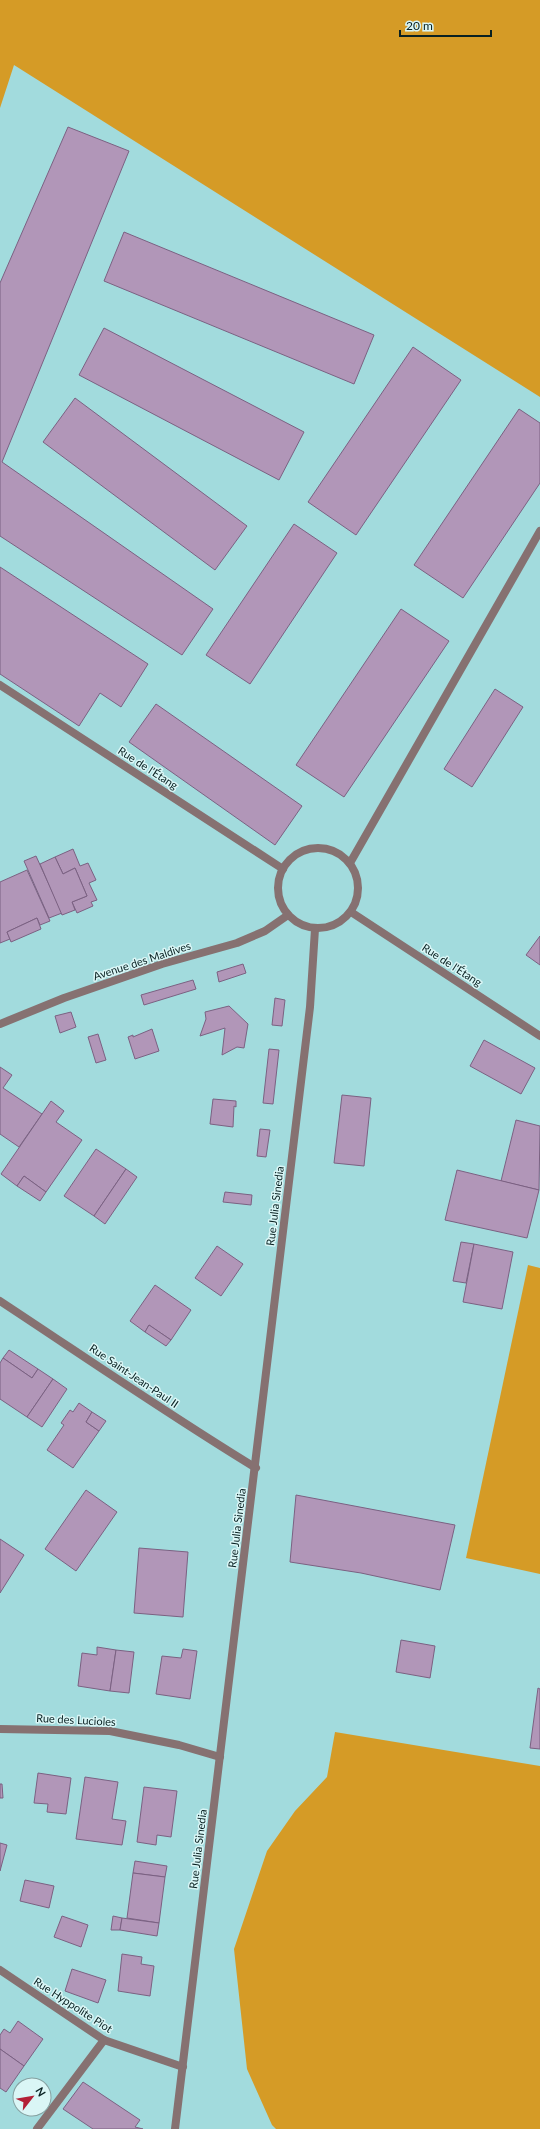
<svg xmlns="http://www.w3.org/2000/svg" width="540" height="2129" viewBox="0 0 540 2129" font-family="Lato,sans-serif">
	<rect width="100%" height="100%" fill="#a2dbdd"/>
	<g fill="#d59b26">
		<polygon points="0,0 540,0 540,397 14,65 0,108"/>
		<polygon points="528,1265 540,1268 540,1574 466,1558"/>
		<polygon points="335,1732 540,1766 540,2129 276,2129 272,2125 247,2069 234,1949 267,1851 295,1811 327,1777"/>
	</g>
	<g fill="#b196b8" stroke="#7b6182">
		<polygon points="68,127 129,151 2,462 213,609 182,655 0,536 0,283"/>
		<polygon points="124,232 374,335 354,384 104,281"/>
		<polygon points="104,328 304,432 279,480 79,375"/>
		<polygon points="413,347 461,380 356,535 308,502"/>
		<polygon points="75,398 247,526 215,570 43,442"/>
		<polygon points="519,409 540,423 540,483 463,598 414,565"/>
		<polygon points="294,524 337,553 250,684 206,655"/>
		<polygon points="0,567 148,664 121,707 100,693 79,726 0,674"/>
		<polygon points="401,609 449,641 344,797 296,765"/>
		<polygon points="495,689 523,707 472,787 444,769"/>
		<polygon points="156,704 302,806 275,845 129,742"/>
		<polygon points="73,849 80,866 88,863 96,880 89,883 97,900 91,902 93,906 77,913 72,902 87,896 75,868 63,874 55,857"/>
		<polygon points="36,856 62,913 49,918 24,861"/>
		<polygon points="55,857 63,874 75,868 87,896 72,902 75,910 62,915 40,864"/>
		<polygon points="27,870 50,921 40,925 37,918 7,932 10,939 0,943 0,882"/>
		<polygon points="37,918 41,929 11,942 7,932"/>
		<polygon points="540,936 540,965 526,955"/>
		<polygon points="243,964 246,973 219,982 217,972"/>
		<polygon points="193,980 196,989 144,1005 141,995"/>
		<polygon points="275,998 285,1000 282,1026 272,1025"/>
		<polygon points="229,1006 248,1024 244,1048 237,1047 222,1055 225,1028 200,1036 206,1019 205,1012"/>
		<polygon points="71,1012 76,1027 60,1033 55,1016"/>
		<polygon points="152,1029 159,1051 135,1059 128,1037 133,1035 133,1037"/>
		<polygon points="98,1034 106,1060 96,1063 88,1037"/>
		<polygon points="484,1040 535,1068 521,1094 470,1066"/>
		<polygon points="269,1049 279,1050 273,1104 263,1103"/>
		<polygon points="0,1067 12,1075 3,1088 42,1114 19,1147 0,1134"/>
		<polygon points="342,1095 371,1098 364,1166 334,1163"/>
		<polygon points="213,1099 236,1101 236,1107 234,1106 233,1127 210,1124"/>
		<polygon points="51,1101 64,1111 56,1122 82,1140 46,1192 24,1176 17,1186 1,1174"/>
		<polygon points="516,1120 540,1126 539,1190 501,1181"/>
		<polygon points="260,1129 270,1130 266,1157 257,1156"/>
		<polygon points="96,1149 126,1169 94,1216 64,1196"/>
		<polygon points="126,1169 137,1177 105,1224 94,1216"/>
		<polygon points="457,1170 539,1190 527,1238 445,1220"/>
		<polygon points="24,1176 46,1192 40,1201 17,1186"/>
		<polygon points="225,1192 252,1195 251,1205 223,1202"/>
		<polygon points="461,1242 474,1244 466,1283 453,1281"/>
		<polygon points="474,1244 513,1252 502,1309 463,1302"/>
		<polygon points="217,1246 243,1264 221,1296 195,1278"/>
		<polygon points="155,1285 191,1310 171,1340 149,1325 145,1332 130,1321"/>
		<polygon points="149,1325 171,1340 166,1346 145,1332"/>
		<polygon points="9,1350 38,1369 32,1378 3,1358"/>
		<polygon points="3,1358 32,1378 38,1369 53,1379 27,1417 0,1399 0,1363"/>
		<polygon points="53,1379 67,1389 42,1427 27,1417"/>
		<polygon points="79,1403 92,1412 86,1422 99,1431 73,1468 47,1450 64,1425 61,1423 70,1410 73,1412"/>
		<polygon points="92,1412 106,1421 99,1431 86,1422"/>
		<polygon points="86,1490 117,1512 76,1571 45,1549"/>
		<polygon points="296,1495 455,1525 440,1590 361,1573 290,1562"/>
		<polygon points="0,1539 24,1555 0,1593"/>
		<polygon points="139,1548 188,1552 183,1617 134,1613"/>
		<polygon points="401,1640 435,1646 430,1678 396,1672"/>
		<polygon points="97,1647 116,1650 110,1691 78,1686 82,1653 97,1655"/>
		<polygon points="183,1649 197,1651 190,1699 156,1694 162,1656 181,1658"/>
		<polygon points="116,1650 134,1652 129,1693 110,1691"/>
		<polygon points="538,1688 540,1689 540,1749 530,1748"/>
		<polygon points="38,1773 71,1778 66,1814 47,1812 48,1804 34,1803"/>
		<polygon points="85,1777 118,1782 112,1819 126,1821 122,1845 76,1839"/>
		<polygon points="0,1784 2,1784 3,1798 0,1798"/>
		<polygon points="144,1787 177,1791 171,1837 157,1835 156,1845 137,1842"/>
		<polygon points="0,1843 7,1845 0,1871"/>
		<polygon points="135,1861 167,1866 165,1877 133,1873"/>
		<polygon points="133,1873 165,1877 159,1923 127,1918"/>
		<polygon points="25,1880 54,1886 49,1908 20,1901"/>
		<polygon points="62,1916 88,1925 81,1947 54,1937"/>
		<polygon points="113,1916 122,1918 120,1930 111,1930"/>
		<polygon points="122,1918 159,1923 157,1936 120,1930"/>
		<polygon points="122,1954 142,1957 141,1964 154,1966 150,1996 118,1991"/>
		<polygon points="72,1969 106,1980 98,2003 65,1991"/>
		<polygon points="18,2021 43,2039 24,2066 0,2049 0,2035 4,2029 10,2033"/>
		<polygon points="0,2049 24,2066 6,2092 0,2088"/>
		<polygon points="83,2082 140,2120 135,2127 143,2129 93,2129 63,2109"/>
	</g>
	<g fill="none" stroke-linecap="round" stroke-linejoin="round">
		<g stroke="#867171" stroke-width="8">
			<polyline points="0,685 283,869"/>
			<circle cx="318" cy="888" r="40"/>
			<polyline points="350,863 540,531"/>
			<polyline points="351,912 540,1036"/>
			<polyline points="0,1024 64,998 162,964 237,943 265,931 288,915"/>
			<path d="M0 1301C85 1357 169 1415 256 1468"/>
			<polyline points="0,1729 110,1731 179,1745 220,1757"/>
			<polyline points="0,1970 104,2040 183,2067"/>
			<polyline points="37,2129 104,2040"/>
			<polyline points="175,2129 310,1007 315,929"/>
		</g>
	</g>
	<g text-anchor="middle" stroke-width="3" stroke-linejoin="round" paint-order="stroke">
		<g font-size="11" fill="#092122" stroke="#daf6f6">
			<text transform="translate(148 768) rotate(33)" y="4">Rue de l'Étang</text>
			<text transform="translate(142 961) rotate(-18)" y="4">Avenue des Maldives</text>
			<text transform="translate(452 965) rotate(33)" y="4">Rue de l'Étang</text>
			<text transform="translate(275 1206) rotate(-83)" y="4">Rue Julia Sinedia</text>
			<text transform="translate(134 1376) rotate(34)" y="4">Rue Saint-Jean-Paul II</text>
			<text transform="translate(237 1528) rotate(-83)" y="4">Rue Julia Sinedia</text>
			<text transform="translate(76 1720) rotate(3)" y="4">Rue des Lucioles</text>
			<text transform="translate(198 1849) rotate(-83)" y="4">Rue Julia Sinedia</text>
			<text transform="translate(73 2005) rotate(33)" y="4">Rue Hyppolite Piot</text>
		</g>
	</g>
	<g transform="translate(32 2097) rotate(59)"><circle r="19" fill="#daf6f6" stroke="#86a1a1"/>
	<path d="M0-3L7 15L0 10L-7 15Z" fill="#b32037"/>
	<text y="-6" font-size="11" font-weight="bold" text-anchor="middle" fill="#092122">N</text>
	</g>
	<path d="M400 30v6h91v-6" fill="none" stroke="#092122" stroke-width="2"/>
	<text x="406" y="30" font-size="12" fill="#092122" stroke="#daf6f6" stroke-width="3" paint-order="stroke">20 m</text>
</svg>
